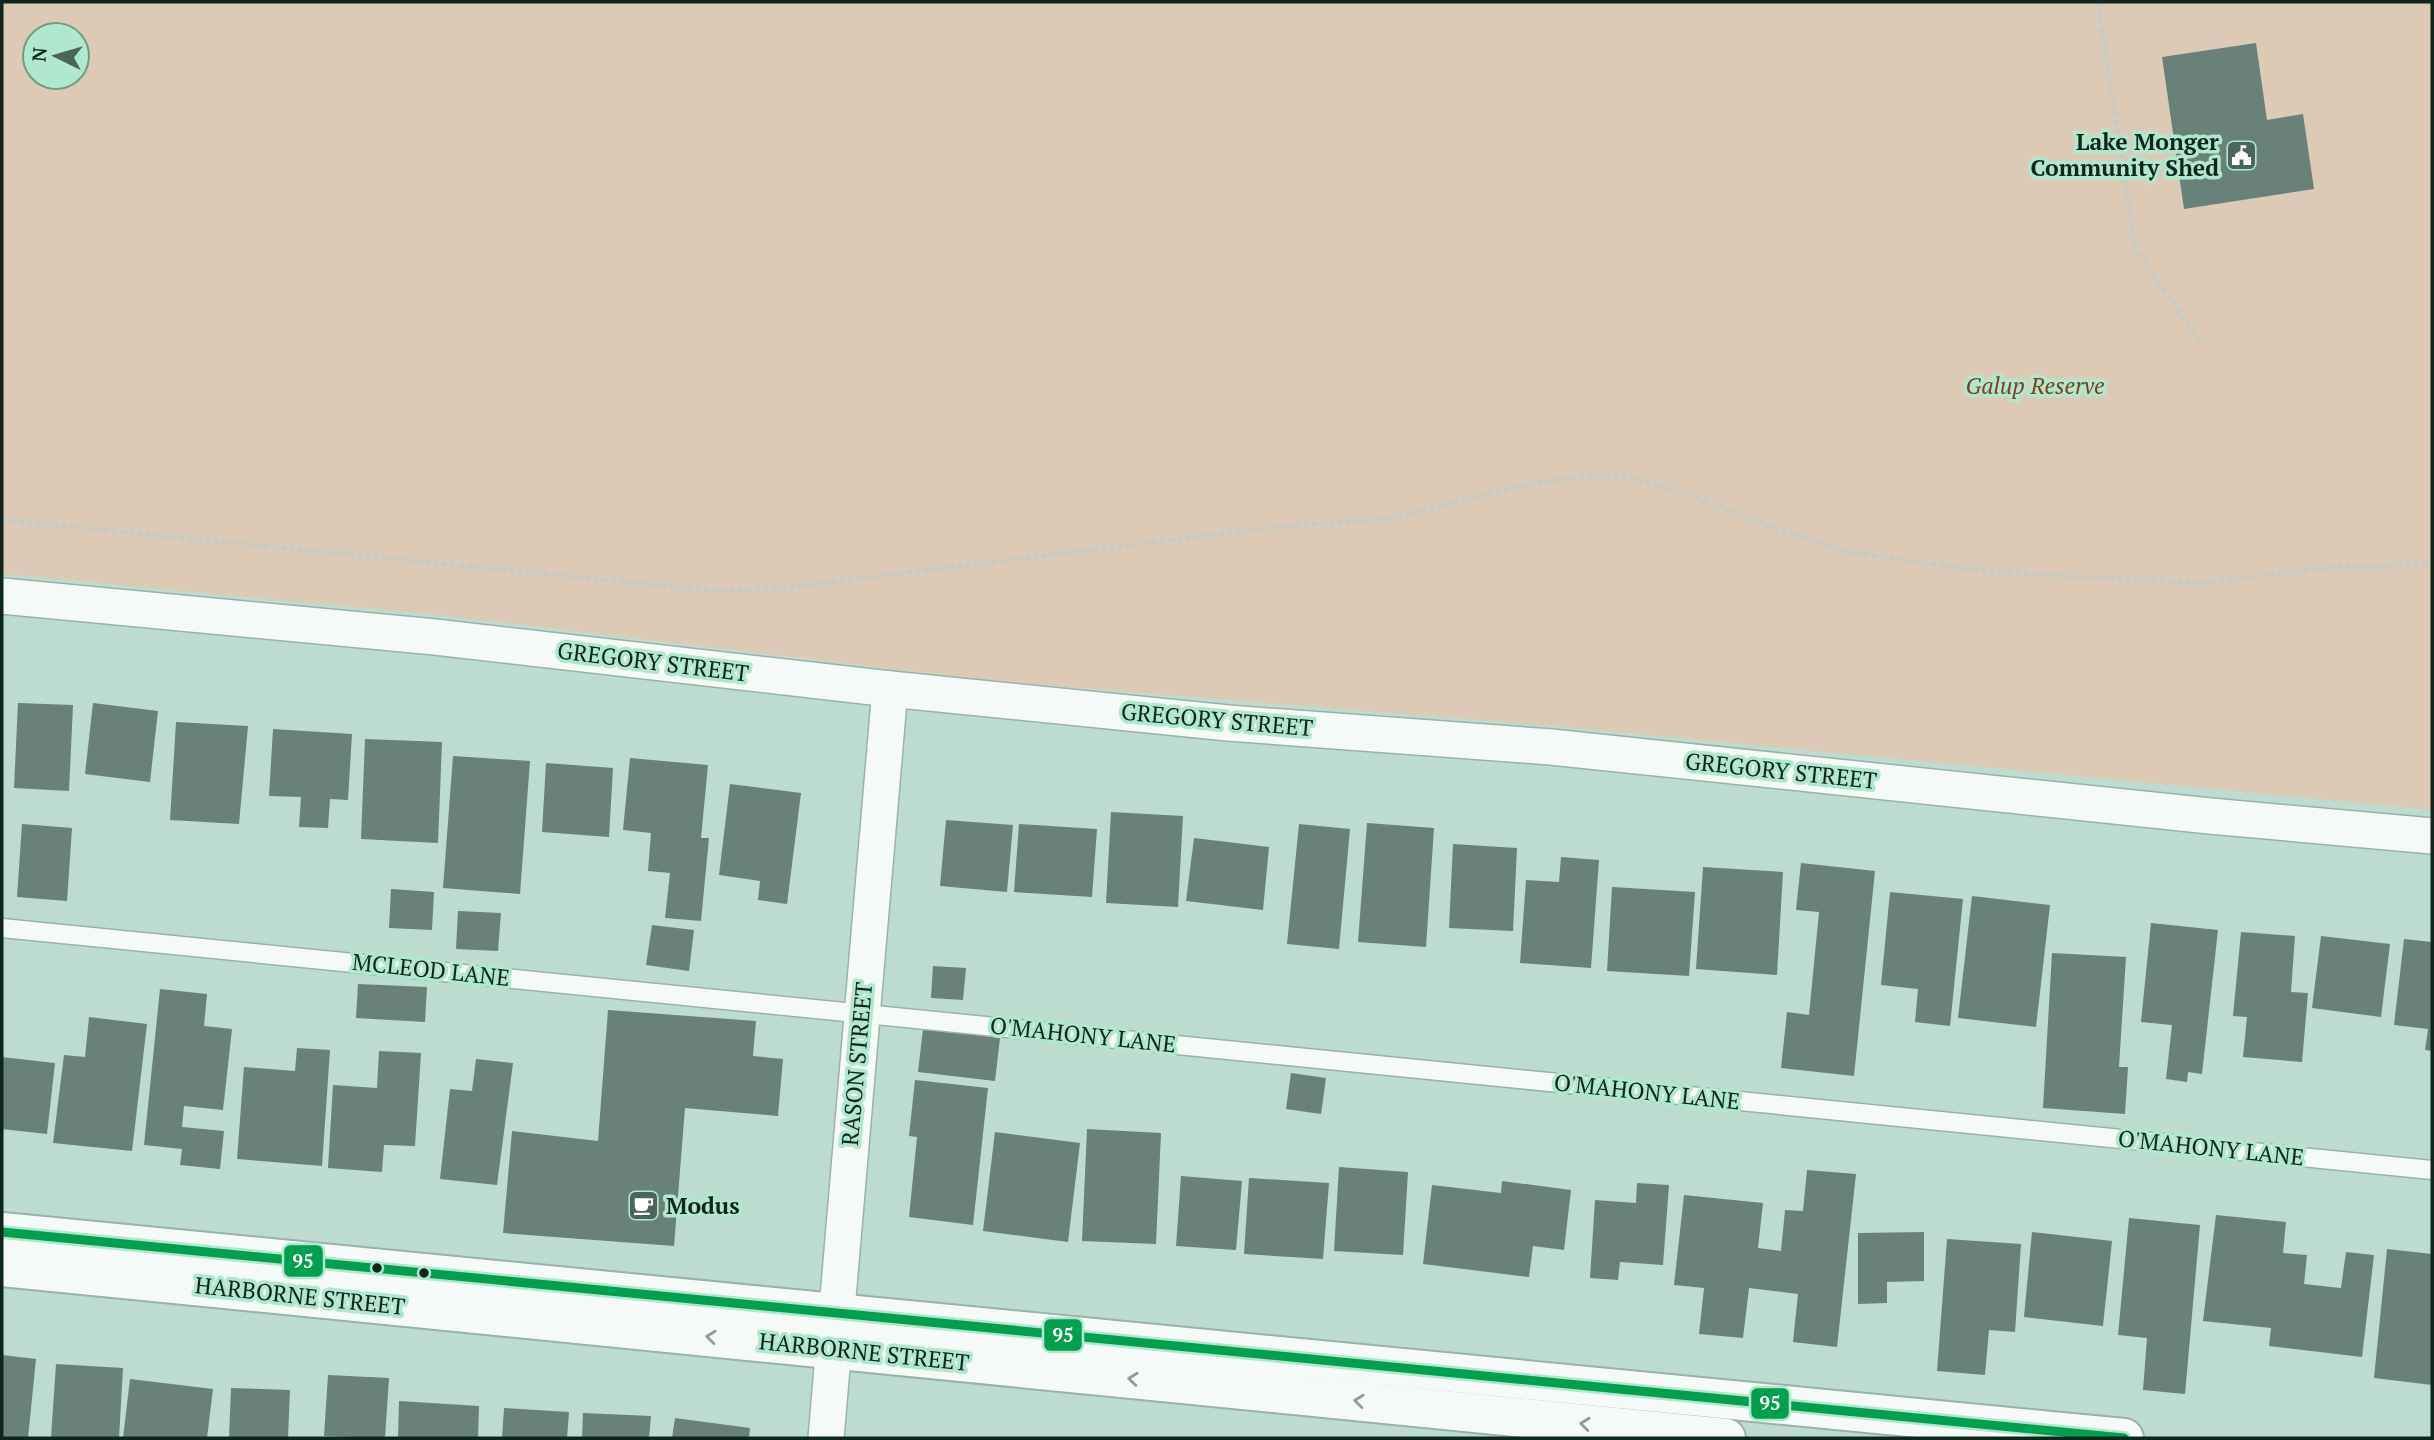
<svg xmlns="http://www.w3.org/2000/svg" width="2434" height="1440" viewBox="0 0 2434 1440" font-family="'PT Serif',serif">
	<rect width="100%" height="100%" fill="#bddbce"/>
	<path fill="#dccab6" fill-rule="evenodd" d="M2 2H2432V810L1553 726 994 681 438 615 2 574ZM35 35H77V77H35Z"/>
	<g fill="#6a817a">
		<polygon points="2256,43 2267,120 2303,114 2314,189 2184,209 2162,57"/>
		<polygon points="18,703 73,705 69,791 14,788"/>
		<polygon points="93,703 158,711 150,782 85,774"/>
		<polygon points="176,722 248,726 239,824 170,820"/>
		<polygon points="273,729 352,734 348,800 330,799 328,828 299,827 301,797 269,796"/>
		<polygon points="365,739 442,742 438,843 361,839"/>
		<polygon points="453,756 530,761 520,894 443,888"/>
		<polygon points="630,758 708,765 701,838 709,838 701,921 665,918 670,873 648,871 651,833 623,830"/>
		<polygon points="546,763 613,768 609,837 542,832"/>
		<polygon points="730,784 801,793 787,904 758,900 760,881 719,875"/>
		<polygon points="1111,812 1183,816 1178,907 1106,903"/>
		<polygon points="946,820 1013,825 1007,892 940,886"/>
		<polygon points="1367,823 1434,828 1426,947 1358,942"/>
		<polygon points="22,824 72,828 67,901 17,897"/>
		<polygon points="1019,824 1097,829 1092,897 1014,892"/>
		<polygon points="1299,824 1350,829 1339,949 1287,944"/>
		<polygon points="1194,838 1269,847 1263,910 1186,901"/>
		<polygon points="1453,844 1517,848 1513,931 1449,928"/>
		<polygon points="1561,857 1599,860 1591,968 1520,963 1526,880 1559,882"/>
		<polygon points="1801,863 1875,871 1854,1076 1781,1068 1787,1012 1809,1015 1819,912 1796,910"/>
		<polygon points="1703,867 1783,872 1777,975 1696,969"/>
		<polygon points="1612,887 1695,892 1689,976 1607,971"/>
		<polygon points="391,889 434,892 432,930 389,928"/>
		<polygon points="1890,892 1963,899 1950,1026 1915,1022 1918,989 1881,985"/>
		<polygon points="1972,896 2050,905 2036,1027 1958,1018"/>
		<polygon points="458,911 501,913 498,951 456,949"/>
		<polygon points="2151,923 2218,930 2202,1074 2188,1072 2187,1082 2166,1079 2172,1025 2141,1022"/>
		<polygon points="652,925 694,930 689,971 646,965"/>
		<polygon points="2241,932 2295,936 2291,992 2308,993 2302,1062 2243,1057 2247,1017 2233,1016"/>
		<polygon points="2321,936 2390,944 2381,1017 2312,1008"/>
		<polygon points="2404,939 2432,942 2432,1051 2425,1050 2428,1029 2394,1025"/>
		<polygon points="2052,953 2126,957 2119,1067 2128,1067 2125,1114 2043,1108"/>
		<polygon points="933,966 966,968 963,1000 931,998"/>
		<polygon points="358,984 427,987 425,1022 356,1018"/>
		<polygon points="160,989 207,994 204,1026 232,1029 223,1110 184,1106 182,1127 224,1131 220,1169 180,1165 182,1149 144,1145"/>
		<polygon points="608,1010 756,1021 753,1056 783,1059 778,1116 685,1108 674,1246 503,1233 512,1131 598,1141"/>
		<polygon points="89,1017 147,1024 132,1151 53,1143 64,1055 85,1057"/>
		<polygon points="923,1029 1000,1038 995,1081 918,1072"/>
		<polygon points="297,1048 330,1050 322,1166 237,1159 244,1067 295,1071"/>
		<polygon points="379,1051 421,1053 415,1146 384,1145 382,1172 328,1168 333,1085 377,1088"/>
		<polygon points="2,1057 55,1063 47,1134 2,1129"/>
		<polygon points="476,1059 513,1063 497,1185 440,1179 450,1089 472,1091"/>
		<polygon points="1291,1073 1326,1078 1321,1114 1286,1109"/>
		<polygon points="915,1080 988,1088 973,1225 909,1217 917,1137 909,1136"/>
		<polygon points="1087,1129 1161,1133 1156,1244 1082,1241"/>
		<polygon points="995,1132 1080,1143 1068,1242 983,1231"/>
		<polygon points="1339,1167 1408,1172 1403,1255 1334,1251"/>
		<polygon points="1807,1170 1856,1174 1837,1347 1793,1342 1798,1294 1749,1288 1743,1338 1699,1334 1704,1288 1674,1285 1684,1195 1763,1203 1758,1248 1781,1251 1785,1210 1803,1211"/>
		<polygon points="1181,1176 1242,1181 1236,1250 1176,1246"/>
		<polygon points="1249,1178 1329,1183 1323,1259 1244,1254"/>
		<polygon points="1502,1181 1571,1190 1564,1250 1533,1246 1529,1277 1423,1264 1432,1185 1501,1193"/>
		<polygon points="1637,1183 1669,1185 1663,1265 1620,1262 1618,1280 1590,1278 1595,1200 1636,1203"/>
		<polygon points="2216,1215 2286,1222 2283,1253 2307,1255 2304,1284 2341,1288 2346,1252 2374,1255 2362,1357 2269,1346 2271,1328 2203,1321"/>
		<polygon points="2129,1218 2200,1225 2185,1394 2143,1390 2147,1338 2118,1335"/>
		<polygon points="1924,1232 1924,1281 1887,1282 1887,1303 1858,1304 1858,1233"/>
		<polygon points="2032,1232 2112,1241 2103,1326 2024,1317"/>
		<polygon points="1947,1239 2021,1244 2015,1332 1989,1330 1985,1375 1937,1371"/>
		<polygon points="2387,1249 2432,1254 2432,1385 2374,1378"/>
		<polygon points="2,1355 36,1359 28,1438 2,1438"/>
		<polygon points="56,1364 123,1368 119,1438 51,1437"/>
		<polygon points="328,1375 389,1378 385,1438 324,1436"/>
		<polygon points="130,1379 213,1389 207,1438 123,1438"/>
		<polygon points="231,1388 290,1390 288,1438 229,1438"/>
		<polygon points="399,1401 479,1406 478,1438 398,1438"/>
		<polygon points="504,1408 569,1412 567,1438 502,1438"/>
		<polygon points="583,1413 651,1416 649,1438 582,1438"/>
		<polygon points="675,1418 750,1428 749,1438 672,1438"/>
	</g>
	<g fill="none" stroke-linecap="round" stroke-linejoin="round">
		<defs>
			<polyline id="lane" points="2,928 2432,1170"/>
			<g id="street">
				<polyline points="2,596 435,637 890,689 1228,723 1551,747 2210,816 2432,836"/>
				<polyline points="826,1438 890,689"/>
			</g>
			<g id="primary">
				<polyline points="2,1232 2124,1438"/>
				<polyline points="2,1267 1726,1438"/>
			</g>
		</defs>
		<use href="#lane" stroke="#9ab2a8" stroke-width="21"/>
		<use href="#street" stroke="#9ab2a8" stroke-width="38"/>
		<use href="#primary" stroke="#9ab2a8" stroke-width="42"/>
		<g stroke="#c3ccc8" stroke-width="4.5" stroke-dasharray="5 3.5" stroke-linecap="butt">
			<polyline points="2098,2 2135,249 2203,345"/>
			<polyline points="2,520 720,591 781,588 1276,527 1388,519 1533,483 1587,476 1627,477 1698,498 1785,532 1847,552 1991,572 2204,583 2340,566 2378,567 2432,562"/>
		</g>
		<use href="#lane" stroke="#f5faf8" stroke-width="18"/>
		<use href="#street" stroke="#f5faf8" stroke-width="35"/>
		<use href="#primary" stroke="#f5faf8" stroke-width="38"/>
		<defs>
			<polyline id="bus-1" points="2,1232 2124,1438"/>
		</defs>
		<use href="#bus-1" stroke="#b0e8cf" stroke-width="14"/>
		<use href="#bus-1" stroke="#01a04e" stroke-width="9"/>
	</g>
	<defs><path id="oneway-chevron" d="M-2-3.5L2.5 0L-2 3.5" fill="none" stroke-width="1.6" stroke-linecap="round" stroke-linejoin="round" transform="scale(1.75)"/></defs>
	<g stroke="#8e9b95">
		<use href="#oneway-chevron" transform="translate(711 1337) rotate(-174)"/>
		<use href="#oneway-chevron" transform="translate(1133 1379) rotate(-174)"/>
		<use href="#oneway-chevron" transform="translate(1359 1401) rotate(-174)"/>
		<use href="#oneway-chevron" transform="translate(1585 1424) rotate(-174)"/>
	</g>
	<defs>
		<symbol id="civic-square" viewBox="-11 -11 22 22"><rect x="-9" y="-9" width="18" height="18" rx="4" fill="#4c655a" stroke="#b0e8cf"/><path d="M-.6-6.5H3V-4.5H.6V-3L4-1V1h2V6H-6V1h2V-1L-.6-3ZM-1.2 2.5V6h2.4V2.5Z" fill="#fff"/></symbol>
		<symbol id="cafe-square" viewBox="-11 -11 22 22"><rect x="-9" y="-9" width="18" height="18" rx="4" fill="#4c655a" stroke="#b0e8cf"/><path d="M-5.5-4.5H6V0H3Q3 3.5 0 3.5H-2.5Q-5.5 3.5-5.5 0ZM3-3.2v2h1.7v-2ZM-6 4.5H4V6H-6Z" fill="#fff"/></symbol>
	</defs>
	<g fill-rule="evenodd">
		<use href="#civic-square" x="2224" y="138" width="35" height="35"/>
		<use href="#cafe-square" x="626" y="1188" width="35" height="35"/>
	</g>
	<g fill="#0f261c" stroke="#b0e8cf" stroke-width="2.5">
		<circle cx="377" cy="1268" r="6"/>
		<circle cx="424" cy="1273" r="6"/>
	</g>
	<g text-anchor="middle" stroke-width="7" stroke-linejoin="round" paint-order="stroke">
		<g font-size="23" font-weight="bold" fill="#0f261c" stroke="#b0e8cf" text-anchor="end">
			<text x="2219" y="150">Lake Monger<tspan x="2219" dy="26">Community Shed</tspan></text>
			<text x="666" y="1214" text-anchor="start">Modus</text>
		</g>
		<g font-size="23" font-style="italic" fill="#823e1b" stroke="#b0e8cf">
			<text x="2035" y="394">Galup Reserve</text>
		</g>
		<g font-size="23" fill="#0f261c" stroke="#b0e8cf">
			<text transform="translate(653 662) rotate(7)" y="8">GREGORY STREET</text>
			<text transform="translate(1217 720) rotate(5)" y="8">GREGORY STREET</text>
			<text transform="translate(1781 771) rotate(6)" y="8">GREGORY STREET</text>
			<text transform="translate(431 970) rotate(6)" y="8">MCLEOD LANE</text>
			<text transform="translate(1083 1035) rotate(6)" y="8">O'MAHONY LANE</text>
			<text transform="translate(857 1064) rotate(-85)" y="8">RASON STREET</text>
			<text transform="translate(1647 1092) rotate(6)" y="8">O'MAHONY LANE</text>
			<text transform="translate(2211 1148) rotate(6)" y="8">O'MAHONY LANE</text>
			<text transform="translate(300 1296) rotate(6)" y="8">HARBORNE STREET</text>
			<text transform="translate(864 1352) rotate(6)" y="8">HARBORNE STREET</text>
		</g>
	</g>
	<g stroke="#b0e8cf" stroke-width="2.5">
		<rect x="283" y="1244" width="41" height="34" rx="7" fill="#01a04e"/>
		<rect x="1043" y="1318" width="40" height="34" rx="7" fill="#01a04e"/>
		<rect x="1750" y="1387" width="40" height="33" rx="7" fill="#01a04e"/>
	</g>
	<g font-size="19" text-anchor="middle" font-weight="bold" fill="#fff">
		<text x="303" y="1268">95</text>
		<text x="1063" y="1342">95</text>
		<text x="1770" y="1410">95</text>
	</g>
	<rect width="2434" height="1440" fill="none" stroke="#0f261c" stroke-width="7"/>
	<g transform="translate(56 56) rotate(275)"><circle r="33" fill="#b0e8cf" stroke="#709a87" stroke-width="2"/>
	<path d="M0-5L12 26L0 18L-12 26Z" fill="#4c655a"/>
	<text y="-10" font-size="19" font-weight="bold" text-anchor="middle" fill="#0f261c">N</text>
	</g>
</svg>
